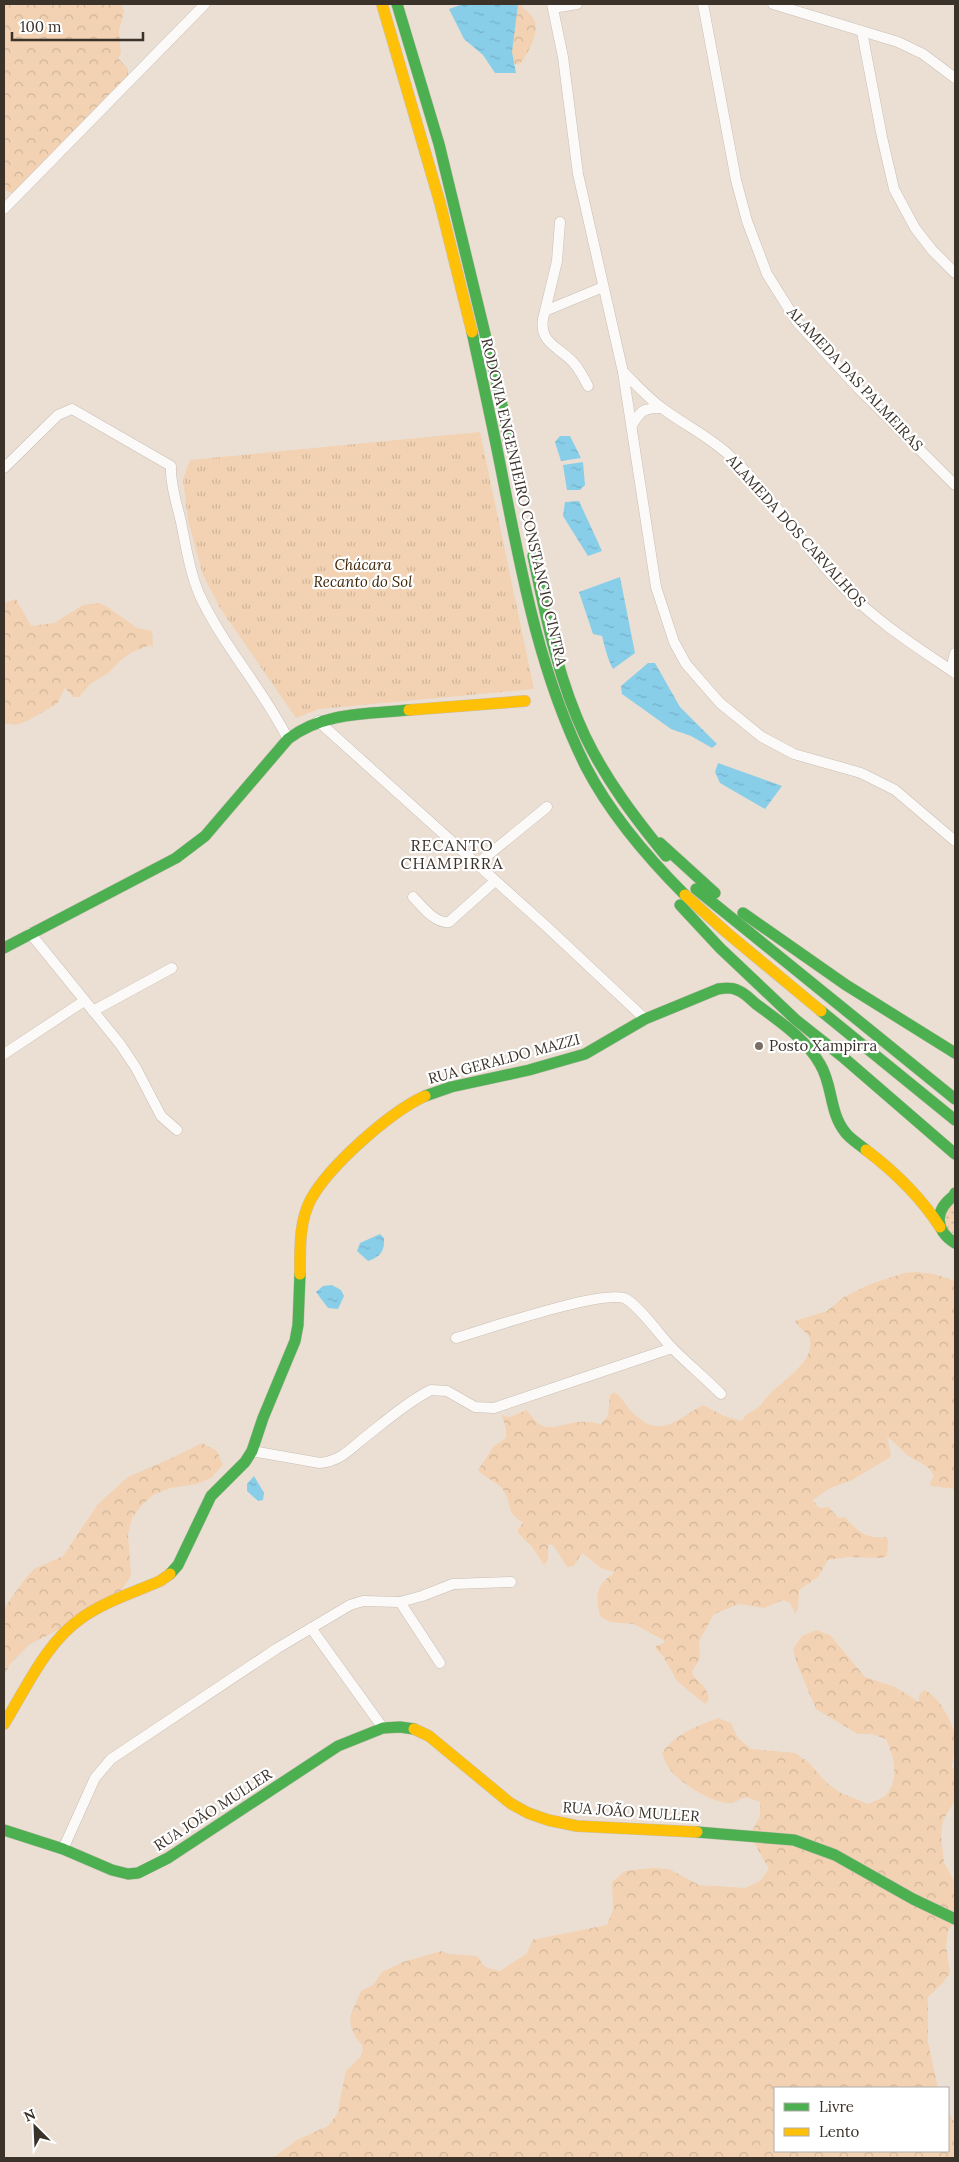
<svg xmlns="http://www.w3.org/2000/svg" width="959" height="2162" viewBox="0 0 959 2162" font-family="Lora,serif">
	<defs>
		<pattern id="grass-dots" width="8" height="8" patternUnits="userSpaceOnUse" patternTransform="scale(1.25)"><rect width="8" height="8" fill="#f2d2b2"/><path d="M2 2h.1M6 6h.1" fill="none" stroke="#d0b599" stroke-width="1.8" stroke-linecap="round"/></pattern>
		<pattern id="forest-crowns" width="20" height="18" patternUnits="userSpaceOnUse" patternTransform="scale(1.25)"><rect width="20" height="18" fill="#f2d2b2"/><path d="M2 6a3 3 0 1 1 6 0M12 15a3 3 0 1 1 6 0" fill="none" stroke="#d0b599"/></pattern>
		<pattern id="park-tufts" width="24" height="20" patternUnits="userSpaceOnUse" patternTransform="scale(1.25)"><rect width="24" height="20" fill="#f2d2b2"/><path d="M3 7l-1-3M5 7V3M7 7l1-3M15 17l-1-3M17 17v-4M19 17l1-3" fill="none" stroke="#d0b599"/></pattern>
		<pattern id="water-ripples" width="26" height="14" patternUnits="userSpaceOnUse" patternTransform="scale(1.25)"><rect width="26" height="14" fill="#88cee9"/><path d="M2 4q2-2 4 0t4 0M15 11q2-2 4 0t4 0" fill="none" stroke="#76b1c8"/></pattern>
	</defs>
	<rect width="100%" height="100%" fill="#ebdfd3"/>
	<polygon fill="url(#grass-dots)" points="955,1201 955,1235 946,1227 945,1213"/>
	<g fill="url(#forest-crowns)">
		<polygon points="4,4 121,4 124,11 119,31 121,53 118,58 128,69 128,76 23,191 12,193 4,190"/>
		<path d="M506 4H524L522 7C527 12 533 15 535 22 539 33 526 59 518 65L513 63Z"/>
		<polygon points="16,599 31,626 54,623 83,605 98,603 106,606 137,628 152,631 153,648 150,645 132,652 121,660 108,673 90,684 79,697 73,697 65,688 57,704 27,721 16,725 4,723 4,603"/>
		<path d="M917 1272 934 1274 955 1281V1489L931 1486 930 1483 934 1476C928 1463 916 1462 906 1454 899 1448 895 1442 887 1437L891 1454 889 1458 852 1480 830 1488 813 1500 819 1508 829 1507 838 1518 845 1517C856 1531 868 1540 886 1537L888 1540 887 1556 881 1558 848 1557 828 1560 818 1577 799 1590 798 1609 795 1613 790 1603 783 1600 764 1608 739 1604 714 1614 699 1641 700 1658 692 1672C697 1684 706 1682 709 1699L705 1704 677 1681 663 1656 656 1649V1646L664 1643 665 1641 634 1624 610 1622 600 1616C595 1597 596 1585 613 1574L614 1572 601 1568 582 1553 574 1566 567 1567 554 1546 550 1544 548 1546V1560L544 1565 533 1548 518 1533V1529L523 1523C505 1510 513 1509 505 1493 500 1482 485 1479 478 1470L494 1446 506 1438V1428L501 1413 504 1416 510 1417 527 1410C545 1438 554 1424 580 1422 587 1421 594 1423 601 1424L608 1416 610 1395 614 1392C622 1396 625 1405 632 1412 660 1440 674 1421 703 1405L724 1416 742 1421C746 1413 749 1414 756 1409 761 1406 764 1399 769 1395 781 1382 814 1362 810 1341 809 1331 798 1329 795 1321L827 1311 844 1297 868 1285 904 1273Z"/>
		<polygon points="202,1443 217,1451 223,1465 211,1478 197,1484 170,1488 153,1495 141,1506 132,1518 128,1534 131,1575 121,1591 101,1611 58,1630 30,1644 10,1664 4,1676 4,1608 25,1579 34,1569 63,1556 98,1504 128,1477 174,1457"/>
		<path d="M816 1630 830 1635 865 1677 895 1687 919 1702V1695L924 1690C938 1695 952 1721 955 1735 957 1745 952 1756 952 1767L955 1771V1801L943 1820 941 1835 944 1862 955 1883V1922L948 1931 946 1946 950 1973 941 1985 928 1997V2042L938 2088H775V2151H948V2112L955 2123V2158H273L297 2140 328 2126 337 2114 346 2071 360 2057 363 2050 362 2045 356 2038 351 2027 350 2016 361 1991 373 1985 382 1972 403 1962 442 1951 448 1954 477 1956 485 1967 500 1971 526 1954 530 1947 532 1940 607 1925 613 1910 612 1882 625 1871 652 1868 669 1869 699 1885 745 1888 760 1881 769 1869 755 1844 752 1831 760 1816V1802L746 1797C742 1798 736 1802 732 1803 714 1805 678 1782 668 1767 665 1763 664 1758 662 1753 677 1733 695 1727 718 1718L731 1723 738 1738 751 1749 795 1753 808 1762 828 1784 841 1793 868 1804C873 1801 882 1799 886 1795 900 1778 894 1757 886 1739L872 1734H858L816 1709 797 1664 793 1649 802 1636Z"/>
	</g>
	<polygon fill="url(#park-tufts)" points="480,432 534,689 319,709 296,718 220,608 203,575 188,520 183,479 190,460"/>
	<g fill="url(#water-ripples)">
		<polygon points="463,4 518,4 512,52 516,73 495,73 483,55 464,39 449,9"/>
		<polygon points="560,436 570,436 581,458 561,461 555,442"/>
		<polygon points="583,462 585,485 580,490 567,490 563,465"/>
		<polygon points="579,501 602,551 588,556 563,516 565,502"/>
		<path d="M620 577 635 653 613 669C607 657 605 648 602 636L593 634 579 592Z"/>
		<polygon points="648,663 655,663 680,707 717,744 712,748 691,736 671,729 622,694 621,686"/>
		<polygon points="718,763 782,786 765,809 720,783 715,772"/>
		<path d="M380 1234 384 1238C385 1251 380 1257 368 1261L357 1251 360 1243Z"/>
		<polygon points="332,1285 341,1290 344,1296 338,1309 328,1308 316,1292 323,1286"/>
		<polygon points="254,1476 264,1493 263,1500 258,1501 247,1491 247,1484"/>
	</g>
	<g fill="none" stroke-linecap="round" stroke-linejoin="round">
		<defs>
			<g id="street">
				<polyline points="552,4 563,57 578,174 623,372 656,587 674,642 686,664 720,703 762,737 794,754 861,773 895,790 955,841"/>
				<polyline points="703,4 736,180 747,221 767,274 797,322 859,389 955,485"/>
				<polyline points="773,4 898,42 923,54 955,78"/>
				<polyline points="553,8 577,4"/>
				<polyline points="862,32 882,137 894,189 915,228 932,250 955,273"/>
				<polyline points="4,209 205,4"/>
				<polyline points="560,222 557,261 545,311 603,287"/>
				<path d="M545 311C535 341 556 345 573 362 579 369 584 378 588 386"/>
				<path d="M623 372C636 384 648 398 662 408 684 425 709 436 730 456 773 496 803 547 844 588 877 622 917 647 955 673"/>
				<path d="M632 425C641 410 644 408 661 408"/>
				<path d="M4 468 58 415 72 409 171 466C170 484 177 504 181 522 186 547 190 573 200 596 224 647 263 689 288 739"/>
				<polyline points="951,670 955,653"/>
				<polyline points="318,721 547,927 645,1019"/>
				<polyline points="477,864 547,807"/>
				<path d="M413 897C422 906 435 924 449 922L495 881"/>
				<polyline points="30,933 120,1044 136,1068 161,1116 177,1130"/>
				<polyline points="93,1011 172,968"/>
				<polyline points="4,1054 84,1001"/>
				<path d="M456 1338C484 1330 605 1288 626 1299 639 1306 660 1335 671 1347 687 1363 705 1378 721 1394"/>
				<path d="M252 1451 320 1463C342 1461 352 1447 369 1434 388 1419 409 1401 431 1390L447 1391 475 1407 494 1408 672 1348"/>
				<polyline points="400,1602 440,1663"/>
				<polyline points="311,1628 383,1728"/>
				<polyline points="63,1849 95,1778 111,1759 276,1649 350,1605 363,1601 400,1602 422,1596 453,1584 511,1582"/>
			</g>
			<g id="fast">
				<polyline points="397,4 439,144 501,400 509,444"/>
				<path d="M472 332C482 378 492 423 501 469 521 571 539 673 586 767 611 815 647 857 685 895"/>
				<path d="M533 556C546 617 558 679 585 736 606 780 635 818 666 856"/>
				<polyline points="660,843 715,893"/>
				<polyline points="696,889 955,1099"/>
				<polyline points="680,905 720,948 796,1020 844,1058 955,1154"/>
				<polyline points="743,913 846,985 955,1053"/>
				<path d="M4 948 176 858 205 836 288 739C323 712 366 714 409 710"/>
				<polyline points="821,1011 955,1120"/>
				<path d="M425 1096 451 1087 529 1070 585 1054 645 1019 718 989C724 988 731 987 737 990 744 992 750 999 756 1004 779 1021 806 1039 820 1064 833 1085 829 1112 845 1132 850 1139 859 1144 866 1150"/>
				<path d="M955 1195C935 1209 933 1229 955 1243"/>
				<polyline points="954,1196 955,1193"/>
				<polyline points="170,1574 178,1565 211,1496 245,1462 252,1451 263,1418 295,1341 298,1325 300,1274"/>
				<polyline points="4,1830 63,1849 112,1870 128,1874 138,1873 168,1858 338,1746 383,1728 400,1727 414,1729"/>
				<polyline points="697,1832 794,1840 835,1855 913,1899 955,1919"/>
			</g>
			<g id="slow">
				<polyline points="382,4 440,203 472,332"/>
				<polyline points="409,710 525,701"/>
				<polyline points="685,895 726,932 821,1011"/>
				<path d="M866 1150C895 1172 920 1196 940 1227"/>
				<path d="M300 1274C300 1249 299 1221 311 1199 330 1165 390 1112 425 1096"/>
				<path d="M4 1724C27 1687 46 1642 83 1617 106 1601 135 1592 160 1581L170 1574"/>
				<polyline points="414,1729 429,1736 510,1803 528,1813 548,1820 577,1826 697,1832"/>
			</g>
		</defs>
		<use href="#street" stroke="#c8beb5" stroke-width="11"/>
		<use href="#fast" stroke="#c8beb5" stroke-width="12"/>
		<use href="#slow" stroke="#c8beb5" stroke-width="12"/>
		<use href="#street" stroke="#fcfaf8" stroke-width="10"/>
		<use href="#fast" stroke="#4caf50" stroke-width="11"/>
		<use href="#slow" stroke="#ffc107" stroke-width="11"/>
	</g>
	<circle fill="#796f65" stroke="#fff" stroke-width="2" cx="759" cy="1046" r="5"/>
	<g text-anchor="middle" stroke-width="4.5" stroke-linejoin="round" paint-order="stroke">
		<g font-size="15" fill="#3b322a" stroke="#fff">
			<text transform="translate(855 379) rotate(47)" y="5">ALAMEDA DAS PALMEIRAS</text>
			<text transform="translate(524 502) rotate(77)" y="5">RODOVIA ENGENHEIRO CONSTANCIO CINTRA</text>
			<text transform="translate(796 531) rotate(48)" y="5">ALAMEDA DOS CARVALHOS</text>
			<text transform="translate(504 1059) rotate(-15)" y="5">RUA GERALDO MAZZI</text>
			<text transform="translate(213 1810) rotate(-33)" y="5">RUA JOÃO MULLER</text>
			<text transform="translate(631 1812) rotate(4)" y="5">RUA JOÃO MULLER</text>
		</g>
		<g font-size="15" font-style="italic" fill="#3f2606" stroke="#fff">
			<text x="363" y="570">Chácara<tspan x="363" dy="17">Recanto do Sol</tspan></text>
		</g>
		<g font-size="15" fill="#3b322a" stroke="#fff" text-anchor="start">
			<text x="769" y="1051">Posto Xampirra</text>
		</g>
		<g font-size="16" letter-spacing="1" fill="#3b322a" stroke="#fff">
			<text x="452" y="851">RECANTO<tspan x="452" dy="18">CHAMPIRRA</tspan></text>
		</g>
	</g>
	<rect width="959" height="2162" fill="none" stroke="#3b322a" stroke-width="10"/>
	<rect x="774" y="2087" width="175" height="65" fill="#ffffff" stroke="#b1adaa"/>
	<rect x="784" y="2103" width="25" height="8" fill="#4caf50" stroke="#b1adaa"/>
	<text x="819" y="2112" font-size="15" fill="#3b322a">Livre</text>
	<rect x="784" y="2128" width="25" height="8" fill="#ffc107" stroke="#b1adaa"/>
	<text x="819" y="2137" font-size="15" fill="#3b322a">Lento</text>
	<g transform="translate(35 2127) rotate(336)" stroke="#ffffff" stroke-width="4" paint-order="stroke">
	<path d="M0-4L9 19L0 12L-9 19Z" fill="#3b322a"/>
	<text y="-8" font-size="14" font-weight="bold" text-anchor="middle" fill="#3b322a">N</text>
	</g>
	<path d="M12 32v8h131v-8" fill="none" stroke="#3b322a" stroke-width="2.5"/>
	<text x="20" y="32" font-size="15" fill="#3b322a" stroke="#ffffff" stroke-width="4" paint-order="stroke">100 m</text>
</svg>
